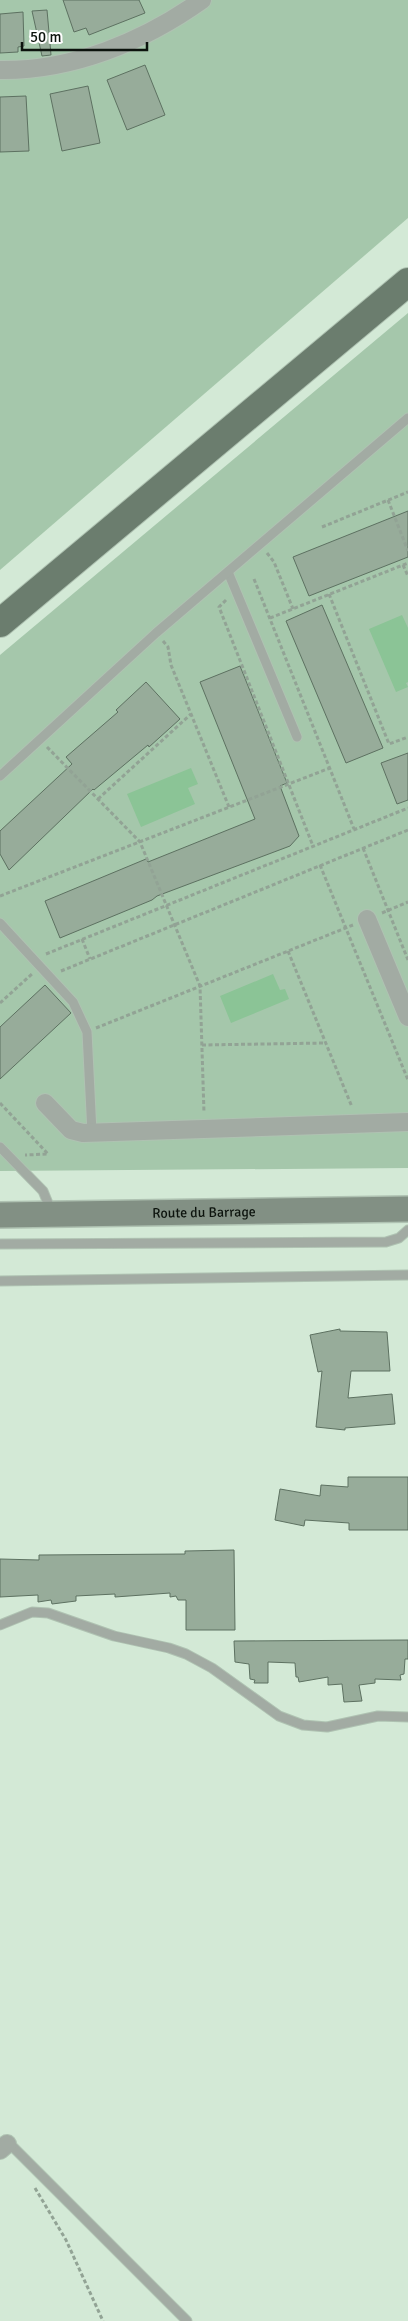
<svg xmlns="http://www.w3.org/2000/svg" width="408" height="2321" viewBox="0 0 408 2321" font-family="Signika,sans-serif">
	<rect width="100%" height="100%" fill="#d3e9d6"/>
	<g fill="#a5c7ab">
		<polygon points="0,0 408,0 408,218 0,570"/>
		<polygon points="408,313 408,1168 0,1171 0,655"/>
	</g>
	<g fill="#8bc496">
		<polygon points="402,615 408,628 408,682 406,683 408,687 396,692 369,629"/>
		<polygon points="191,768 198,784 188,788 195,804 141,827 127,794"/>
		<polygon points="273,974 280,990 285,989 289,999 231,1023 220,996"/>
	</g>
	<g fill="#97ac9a" stroke="#5d7161">
		<polygon points="63,0 139,0 145,13 89,35 86,28 74,32"/>
		<polygon points="47,10 51,55 42,56 32,11"/>
		<polygon points="23,12 24,46 18,47 18,52 0,53 0,14"/>
		<polygon points="145,65 165,115 127,130 107,80"/>
		<polygon points="88,86 100,143 62,151 50,94"/>
		<polygon points="26,96 29,151 0,152 0,97"/>
		<polygon points="408,511 408,557 309,596 293,557"/>
		<polygon points="322,605 383,748 346,763 286,621"/>
		<polygon points="240,666 287,783 280,786 299,836 290,846 157,896 152,900 60,938 45,901 146,859 148,862 255,819 200,682"/>
		<polygon points="146,682 180,719 149,747 148,745 94,790 93,789 9,870 0,854 0,831 72,764 66,757 118,712 116,710"/>
		<polygon points="408,753 408,800 397,804 381,763"/>
		<polygon points="45,985 71,1013 0,1079 0,1027"/>
		<polygon points="340,1329 340,1331 387,1332 390,1371 351,1371 348,1398 392,1394 395,1424 345,1428 345,1430 316,1427 322,1371 318,1372 310,1335"/>
		<polygon points="348,1477 408,1477 408,1530 349,1530 349,1523 305,1520 304,1526 275,1520 280,1489 320,1496 321,1485 348,1487"/>
		<polygon points="234,1550 235,1630 186,1630 186,1600 178,1600 176,1596 170,1597 170,1593 115,1597 115,1594 76,1596 76,1601 52,1604 51,1600 38,1602 38,1595 0,1597 0,1559 39,1560 39,1555 185,1554 185,1551"/>
		<polygon points="408,1640 408,1659 405,1659 404,1674 400,1675 401,1680 375,1679 375,1683 359,1685 362,1701 344,1702 342,1684 328,1685 328,1677 299,1682 298,1677 296,1677 295,1663 268,1662 268,1683 254,1683 255,1680 250,1679 249,1664 235,1662 234,1641"/>
	</g>
	<g fill="none" stroke-linecap="round" stroke-linejoin="round">
		<defs>
			<g id="service">
				<polyline points="228,572 297,737"/>
				<polyline points="0,776 156,633 408,418"/>
				<polyline points="0,923 73,1002 87,1032 92,1133"/>
				<polyline points="0,1147 43,1191 52,1213"/>
				<polyline points="0,1244 386,1242 399,1238 408,1230"/>
				<polyline points="0,1281 408,1275"/>
				<polyline points="0,1625 32,1612 48,1613 114,1636 169,1648 186,1654 212,1668 279,1716 303,1725 327,1727 378,1716 408,1717"/>
				<polyline points="7,2141 187,2321"/>
			</g>
			<g id="minor">
				<path d="M0 70C72 71 143 42 202 0"/>
				<polyline points="367,919 408,1017"/>
				<polyline points="45,1103 71,1130 83,1133 408,1122"/>
				<polyline points="0,2150 7,2144"/>
			</g>
			<g id="secondary">
				<path id="s1" d="M0 1215 408 1209"/>
			</g>
			<polyline id="primary" points="0,623 408,282"/>
		</defs>
		<use href="#service" stroke="#afc2b2" stroke-width="11"/>
		<use href="#minor" stroke="#afc2b2" stroke-width="20"/>
		<use href="#secondary" stroke="#afc2b2" stroke-width="28"/>
		<use href="#primary" stroke="#afc2b2" stroke-width="30"/>
		<g stroke="#92a395" stroke-width="3" stroke-dasharray="4 2.5" stroke-linecap="butt">
			<polyline points="388,500 408,551"/>
			<polyline points="322,527 408,492"/>
			<polyline points="267,553 274,562 293,609"/>
			<polyline points="403,565 408,576"/>
			<polyline points="254,579 354,829"/>
			<polyline points="329,594 389,744 408,737"/>
			<polyline points="226,600 219,607 313,846"/>
			<polyline points="270,618 408,563"/>
			<polyline points="163,641 168,647 171,665 229,807"/>
			<polyline points="47,747 140,842 200,986 204,1113"/>
			<polyline points="98,799 191,714"/>
			<polyline points="363,848 408,960"/>
			<polyline points="320,865 408,1080"/>
			<polyline points="0,896 330,768"/>
			<polyline points="382,913 408,902"/>
			<polyline points="82,939 90,959"/>
			<polyline points="288,951 352,1107"/>
			<polyline points="46,954 408,808"/>
			<polyline points="61,971 408,830"/>
			<polyline points="0,1003 33,973"/>
			<polyline points="96,1028 353,925"/>
			<polyline points="202,1045 326,1043"/>
			<polyline points="0,1103 48,1154 25,1155"/>
			<polyline points="35,2188 66,2240 103,2321"/>
		</g>
		<use href="#service" stroke="#a2aba3" stroke-width="9"/>
		<use href="#minor" stroke="#a2aba3" stroke-width="18"/>
		<use href="#secondary" stroke="#829084" stroke-width="25"/>
		<use href="#primary" stroke="#6b7d6e" stroke-width="28"/>
	</g>
	<g text-anchor="middle" stroke-width="5" stroke-linejoin="round" paint-order="stroke">
		<g font-size="14" fill="#0c130d" stroke="#fff">
			<text dy="5" stroke="none"><textPath href="#s1" startOffset="204">Route du Barrage</textPath></text>
		</g>
	</g>
	<path d="M22 42v8h125v-8" fill="none" stroke="#0c130d" stroke-width="2.5"/>
	<text x="30" y="42" font-size="15" fill="#0c130d" stroke="#ffffff" stroke-width="4" paint-order="stroke">50 m</text>
</svg>
